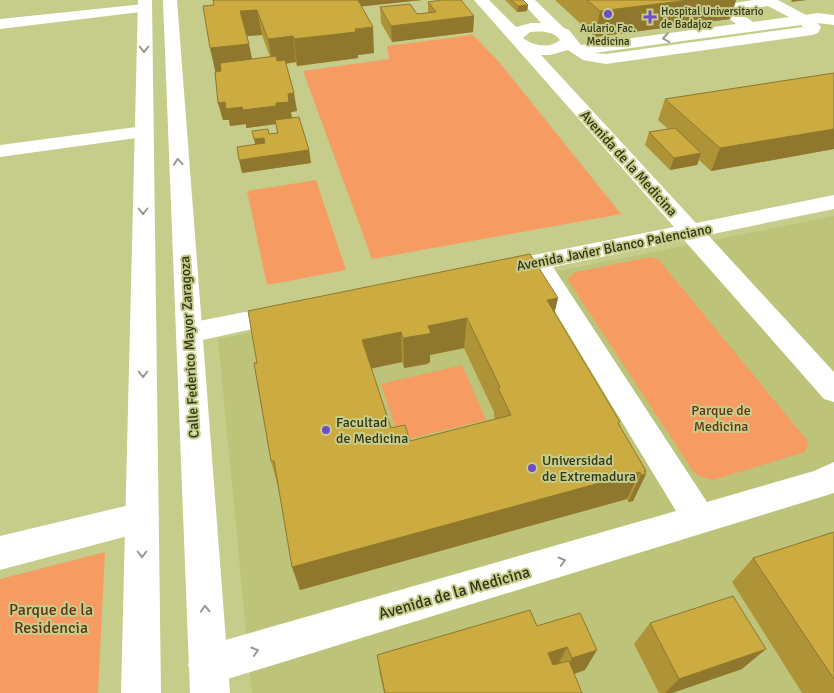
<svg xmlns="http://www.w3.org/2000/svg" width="834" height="693" viewBox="0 0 834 693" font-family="Signika,sans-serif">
	<rect width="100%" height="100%" fill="#c6cc89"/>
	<polygon fill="#bdc379" points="834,216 834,693 252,693 218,339"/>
	<g fill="#f69c63">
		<polygon points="473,35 500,63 621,214 372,259 303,71 389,59 387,46"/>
		<polygon points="316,180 346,270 267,285 247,191"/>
		<polygon points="650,257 659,260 806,439 808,445 805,452 713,480 699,476 693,471 568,280 571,275 576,272"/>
		<polygon points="462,365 486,420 400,441 381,384"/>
		<polygon points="105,552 98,693 0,693 0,579"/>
	</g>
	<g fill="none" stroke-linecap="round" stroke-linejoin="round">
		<g fill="#fff" fill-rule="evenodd">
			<path d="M474 0H489L516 27 531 23H541L520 0H535L564 28 569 30 581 45 736 24 720 11 723 5 753 0H778L806 15 817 13 834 15V25L817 23 821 27 818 33 812 35 606 64 583 60 568 50 550 55H541L696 223 834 195V209L708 235 834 372V402L824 399 684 240 553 267 707 502 814 471 834 462V493L208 685 194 679 188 665 194 651 208 645 676 511 531 272 499 278 490 276 487 270 490 264 499 262 674 227ZM768 6 789 17 753 22 737 11ZM801 25 803 27 606 54 594 53ZM530 32C540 31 554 31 560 40 549 49 534 46 523 38Z"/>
			<polygon points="144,4 149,5 151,8 149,11 0,29 0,19"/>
			<polygon points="144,126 151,128 154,132 151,136 0,157 0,145"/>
			<polygon points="285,304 294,306 298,313 294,320 189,343 179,340 176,333 179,326 189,323"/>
			<polygon points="142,502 154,507 159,518 154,529 0,570 0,536"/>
		</g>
		<g fill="#fff" fill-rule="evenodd">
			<polygon points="138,0 152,0 161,693 121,693"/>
			<polygon points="163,0 177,0 230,693 190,693"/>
		</g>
	</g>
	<g fill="#af9437" fill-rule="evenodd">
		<path d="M213 0H422L361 6 374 53 358 55V58L297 66 296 62 286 64 297 111 291 112 292 118 309 150 311 163 242 173 255 144 269 134 277 133 276 124 246 128V124L230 126 229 120H223L218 103 215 72 214 5ZM262 35 270 57 252 59 247 36Z"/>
		<polygon points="505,0 523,0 528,5 527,11 517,12"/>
		<polygon points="555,0 736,0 730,19 595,37"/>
		<polygon points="428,2 474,16 473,32 392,42 381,23 380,7 417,14 428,13"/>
		<polygon points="834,73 834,149 711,171 699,160 697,165 670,170 645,145 649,132 668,129 658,120 665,99"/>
		<path d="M558 298 554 313 619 425 646 471 645 473 646 474 633 501 628 502 627 499 300 590 277 483 271 461 254 363ZM464 348 494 412V416L495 419 410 441 391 428 371 368 402 362 404 368 427 364 430 362V355Z"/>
		<polygon points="834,532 834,693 802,693 732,582 753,558"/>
		<polygon points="580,613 585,670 574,674 582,693 384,693 380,675 377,655 537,626"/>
		<polygon points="650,623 742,669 672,693 659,693 634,644"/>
	</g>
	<g fill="#8f782d">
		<polygon points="357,0 422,0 357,7"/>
		<polygon points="690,0 736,0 730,19 595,37 600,11"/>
		<polygon points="792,0 807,0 791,2"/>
		<polygon points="528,5 527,11 517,12 518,6"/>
		<polygon points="257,10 262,35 245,36 240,11"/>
		<polygon points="474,16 473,32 392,42 391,26"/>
		<polygon points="373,27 374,53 358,55 358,58 297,66 294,39"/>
		<polygon points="293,36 296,62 273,65 268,39"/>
		<polygon points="249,44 254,70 216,75 210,48"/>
		<polygon points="294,93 297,111 291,112 292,119 276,124 246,128 246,124 230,126 229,120 223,120 218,103 225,102 276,103 288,94"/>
		<polygon points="834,129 834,149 711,171 720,148"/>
		<polygon points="264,138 266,151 257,152 254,139"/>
		<polygon points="309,150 311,163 242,173 239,160"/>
		<polygon points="701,153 697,165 670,170 674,158"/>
		<polygon points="558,298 551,328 547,300"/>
		<polygon points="467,318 464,348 430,355 430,362 427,364 404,368 403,338 428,326"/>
		<polygon points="401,332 402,362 365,370 362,340"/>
		<polygon points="640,472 627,499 300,590 292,567"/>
		<polygon points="646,474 633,501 628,502 641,475"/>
		<polygon points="567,647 557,667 539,672 548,653"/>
		<polygon points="766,649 742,669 672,693 665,693 679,679"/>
		<polygon points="597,650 585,670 562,678 572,658"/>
	</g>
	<g fill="#ccac40" stroke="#8f782d" fill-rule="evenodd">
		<polygon points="213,0 358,0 373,27 355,29 356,32 294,39 293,36 268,39 257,10 240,11 249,44 210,48 203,6 214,5"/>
		<polygon points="442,0 461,0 474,16 391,26 380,7 410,4 417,14 436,12 428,2"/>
		<polygon points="511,0 523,0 528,5 518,6"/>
		<polygon points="587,0 690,0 600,11"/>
		<polygon points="276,56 277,61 285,60 294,93 288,94 289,102 276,103 276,106 243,110 242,107 226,109 225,102 218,103 215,72 221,71 220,63"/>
		<polygon points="834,73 834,129 720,148 665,99"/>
		<polygon points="299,117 309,150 239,160 237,147 265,143 264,138 254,139 252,131 268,129 269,134 278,133 275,120"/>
		<polygon points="675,128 701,153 674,158 649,132"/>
		<path d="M530 254 558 298 547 300 620 422 618 423 646 471H644L646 474 641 475 640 472 292 567 274 461H271L254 363H257L248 311ZM467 318 500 387 498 388 511 415 410 441 405 425 391 428 362 340 401 332 403 338 428 334 431 333 428 326Z"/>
		<polygon points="834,532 834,679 753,558"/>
		<polygon points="733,596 766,649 679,679 650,623"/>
		<polygon points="530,610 537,626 580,613 597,650 572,658 567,647 548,653 553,665 569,661 582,693 385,693 377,655"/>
	</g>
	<defs><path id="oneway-chevron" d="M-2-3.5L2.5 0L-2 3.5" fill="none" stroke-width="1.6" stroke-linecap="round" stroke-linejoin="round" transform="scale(1.25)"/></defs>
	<g stroke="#989a8c">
		<use href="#oneway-chevron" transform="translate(666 38) rotate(172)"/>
		<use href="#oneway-chevron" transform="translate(144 49) rotate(90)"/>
		<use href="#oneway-chevron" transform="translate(178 162) rotate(-94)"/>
		<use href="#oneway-chevron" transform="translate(143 211) rotate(90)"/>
		<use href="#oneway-chevron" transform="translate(143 374) rotate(90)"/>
		<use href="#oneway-chevron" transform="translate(142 554) rotate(90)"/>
		<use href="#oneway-chevron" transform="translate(562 561) rotate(-16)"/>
		<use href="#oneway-chevron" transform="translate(205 609) rotate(-93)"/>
		<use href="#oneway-chevron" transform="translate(255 651) rotate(-17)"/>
	</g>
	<g fill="#714ec7" stroke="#c6cc89" stroke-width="2">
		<circle cx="608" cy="14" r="5"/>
		<path d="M647.5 9.5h5v5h5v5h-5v5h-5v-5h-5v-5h5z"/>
		<circle cx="326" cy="430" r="5"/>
		<circle cx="532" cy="468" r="5"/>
	</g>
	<g text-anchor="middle" stroke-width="4" stroke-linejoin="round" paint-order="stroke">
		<g font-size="11" fill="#323519" stroke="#c6cc89" text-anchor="start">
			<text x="661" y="15">Hospital Universitario<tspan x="661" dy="13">de Badajoz</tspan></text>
			<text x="608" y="32" text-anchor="middle">Aulario Fac.<tspan x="608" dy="13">Medicina</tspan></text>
		</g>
		<g font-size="14" fill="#323519" stroke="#c6cc89">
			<text transform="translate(629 163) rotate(48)" y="5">Avenida de la Medicina</text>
			<text transform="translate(614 247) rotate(-11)" y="5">Avenida Javier Blanco Palenciano</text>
			<text transform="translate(189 347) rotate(-93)" y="5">Calle Federico Mayor Zaragoza</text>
		</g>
		<g font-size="14" fill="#603416" stroke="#c6cc89">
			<text x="721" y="415">Parque de<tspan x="721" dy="16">Medicina</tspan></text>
		</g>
		<g font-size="14" fill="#323519" stroke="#c6cc89" text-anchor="start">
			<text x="336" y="427">Facultad<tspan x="336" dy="16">de Medicina</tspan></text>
			<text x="542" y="465">Universidad<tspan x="542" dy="16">de Extremadura</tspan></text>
		</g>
		<g font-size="16" fill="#323519" stroke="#c6cc89">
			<text transform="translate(454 592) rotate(-16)" y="6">Avenida de la Medicina</text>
		</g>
		<g font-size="16" fill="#603416" stroke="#c6cc89">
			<text x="51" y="615">Parque de la<tspan x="51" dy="18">Residencia</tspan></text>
		</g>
	</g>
</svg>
